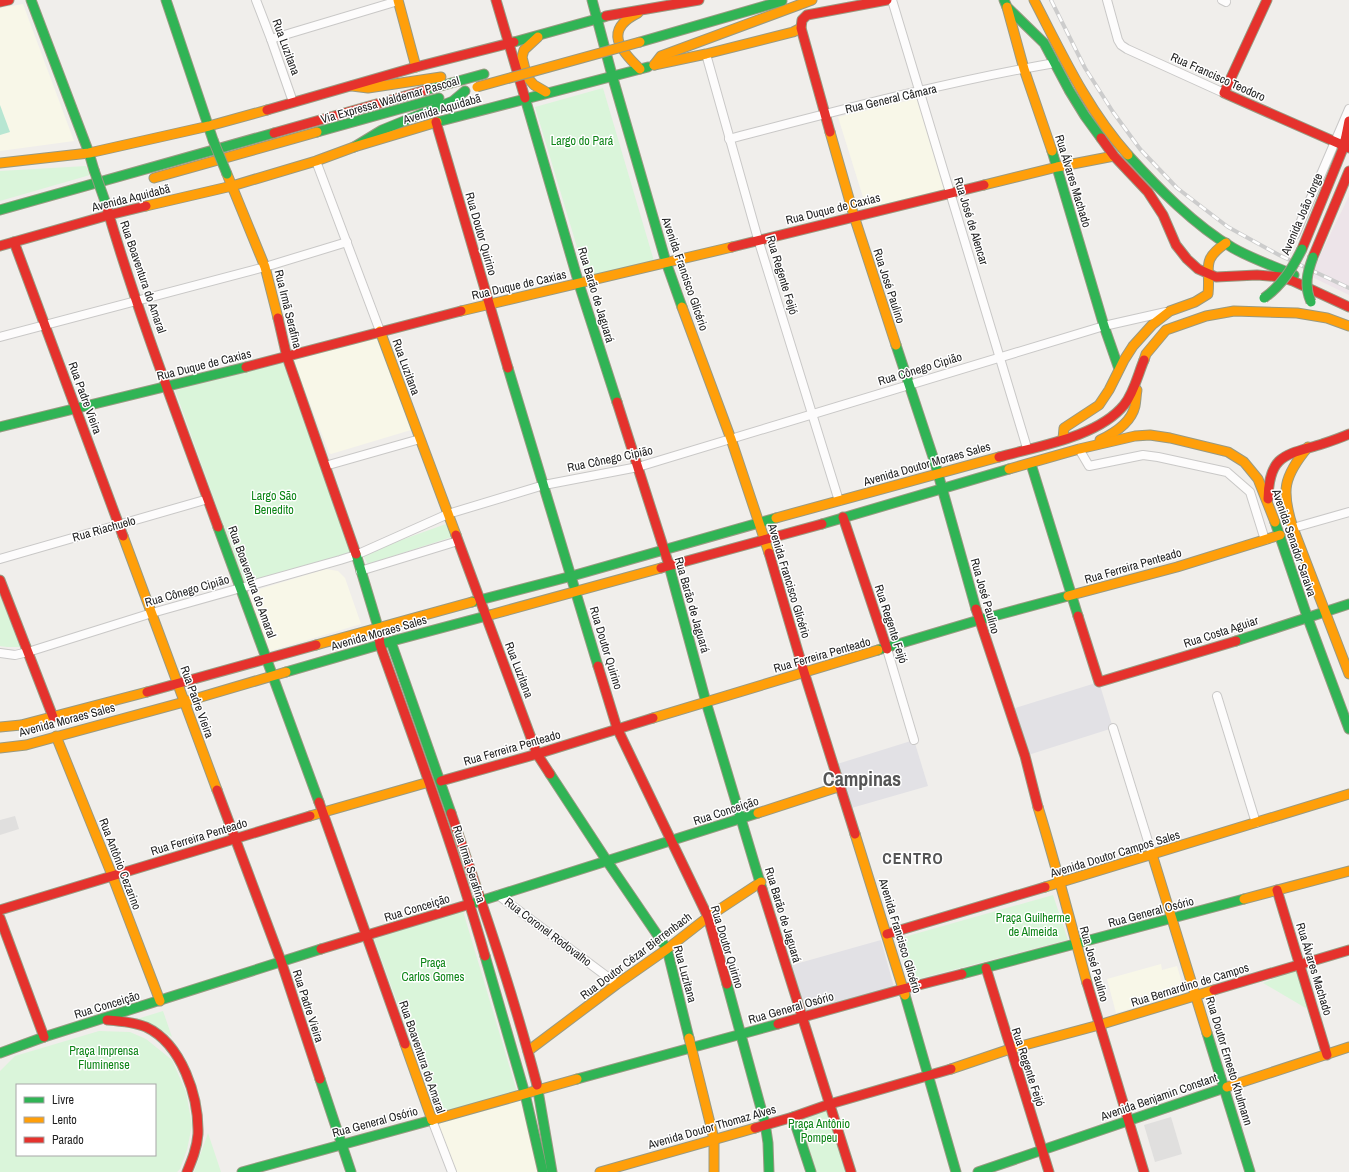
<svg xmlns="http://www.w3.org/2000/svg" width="1349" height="1172" viewBox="0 0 1349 1172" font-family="'Archivo Narrow',sans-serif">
	<rect width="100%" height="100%" fill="#f0eeeb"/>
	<polygon fill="#ede4e9" points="1349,196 1349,295 1310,276"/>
	<g fill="#f8f7e8">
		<polygon points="23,4 74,141 0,151 0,8"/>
		<polygon points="920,98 947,191 867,210 838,117"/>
		<polygon points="378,334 411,430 331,454 329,453 292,357"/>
		<polygon points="326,569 338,571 345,578 361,624 267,652 247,593"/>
		<polygon points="1161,964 1162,970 1177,966 1185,993 1116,1013 1107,979"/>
		<polygon points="522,1097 539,1172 456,1172 437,1120"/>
	</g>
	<g fill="#daf5da" fill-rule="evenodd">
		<polygon points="603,88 654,261 586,277 535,107"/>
		<polygon points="86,166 90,175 0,201 0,171"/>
		<polygon points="283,363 351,553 244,583 175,390"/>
		<polygon points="446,524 452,537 368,564 362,554"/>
		<polygon points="0,595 20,647 7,647 0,646"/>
		<polygon points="1053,895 1068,940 910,981 897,939"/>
		<polygon points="463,911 517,1092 438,1114 374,939"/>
		<polygon points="1298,969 1309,1010 1263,983"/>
		<polygon points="163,1011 172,1037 154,1025 137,1019"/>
		<path d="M99 1031 130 1032 146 1039 172 1060 186 1092 192 1125 187 1150 180 1169 177 1172H0V1071L15 1056ZM17 1085H155V1155H17Z"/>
		<polygon points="833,1106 852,1172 812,1172 793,1117"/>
		<polygon points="208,1133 221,1172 194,1172"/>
	</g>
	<polygon fill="#b7e6d2" points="0,105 10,132 0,135"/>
	<g fill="#e0dfde">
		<polygon points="15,816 19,829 0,835 0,820"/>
		<polygon points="1171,1117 1182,1154 1155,1162 1144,1125"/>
	</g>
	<g fill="#e2e1e5">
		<polygon points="1099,682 1113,728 1025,756 1009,710"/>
		<polygon points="914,740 928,786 848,809 834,765"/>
		<polygon points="881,940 894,987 805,1011 792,965"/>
	</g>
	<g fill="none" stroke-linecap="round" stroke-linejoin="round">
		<defs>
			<g id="street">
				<polyline points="256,0 271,39 293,102"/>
				<polyline points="892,0 1027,448"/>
				<polyline points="1107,0 1118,40 1121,45 1127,49 1224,93"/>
				<polyline points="1222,0 1226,2"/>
				<polyline points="271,39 398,1"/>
				<polyline points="706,54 758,239 839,501"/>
				<path d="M729 139C837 111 945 82 1055 63"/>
				<polyline points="316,161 380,331"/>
				<polyline points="1295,235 1349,109"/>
				<polyline points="0,337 265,267 347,242"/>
				<polyline points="1079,449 1089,466 1143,455 1158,457 1227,472 1250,492 1265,540"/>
				<polyline points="325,466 420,439"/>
				<polyline points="1293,528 1349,512"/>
				<polyline points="0,559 208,499"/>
				<polyline points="360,571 458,541"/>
				<polyline points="887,649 914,740"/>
				<polyline points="0,653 15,655 28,652 152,613 340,560 356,555 448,514 544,485 638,467 1104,326 1166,312"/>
				<polyline points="1217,696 1256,823"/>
				<polyline points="1113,728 1152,854"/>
				<polyline points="498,895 617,984"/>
				<polyline points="432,1120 452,1172"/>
			</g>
			<g id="fast">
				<polyline points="31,0 89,153 94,170"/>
				<polyline points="166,0 213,140"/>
				<polyline points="592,0 612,75 666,262 682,307"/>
				<polyline points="1004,0 1007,7 1044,43 1069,90 1085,116 1101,138"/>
				<polyline points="514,42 604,17"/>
				<polyline points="640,42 782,1"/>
				<polyline points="426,90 484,74"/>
				<polyline points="525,98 579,284 617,402"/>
				<polyline points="437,122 648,67"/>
				<polyline points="317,132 439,98"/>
				<polyline points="354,147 382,130 453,101 465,91"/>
				<polyline points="1052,151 1104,326 1119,369"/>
				<path d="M1128 155C1158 188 1194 225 1233 248 1252 259 1274 266 1294 275"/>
				<polyline points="0,210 274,133"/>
				<polyline points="896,345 935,463 976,609"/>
				<polyline points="508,368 598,666"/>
				<polyline points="0,427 246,367"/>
				<polyline points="1031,464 1078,616"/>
				<polyline points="1275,522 1307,616 1349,729"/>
				<polyline points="822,524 1009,469"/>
				<polyline points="218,527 319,802"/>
				<polyline points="356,554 378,627"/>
				<polyline points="668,562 706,702 762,889"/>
				<polyline points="472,602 572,576 776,518"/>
				<polyline points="1236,641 1349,604"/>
				<polyline points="391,642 451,813"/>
				<polyline points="878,650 979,620 1068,596"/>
				<polyline points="286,672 396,640 490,615"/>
				<polyline points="550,774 607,861 667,949 689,1038"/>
				<polyline points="474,903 758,813"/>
				<polyline points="485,956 525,1094 543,1172"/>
				<polyline points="962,974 1244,899"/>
				<polyline points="727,984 765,1123 768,1143 769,1172"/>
				<polyline points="905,995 956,1172"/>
				<polyline points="1207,1033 1250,1172"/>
				<polyline points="0,1053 44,1037 321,949"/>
				<polyline points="320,1079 351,1172"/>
				<polyline points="577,1079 778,1024"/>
				<polyline points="537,1085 552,1172"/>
				<polyline points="793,1117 811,1172"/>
				<polyline points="242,1172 432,1120"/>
				<polyline points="978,1172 1227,1087"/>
			</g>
			<g id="slow">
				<polyline points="398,0 416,67"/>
				<path d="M1034 0C1062 54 1087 109 1128 155"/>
				<polyline points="1007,7 1024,69 1052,151"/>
				<path d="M638 13C603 30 620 50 640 69"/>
				<polyline points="538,37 524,50 522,57 527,77 534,85 546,92"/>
				<polyline points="654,65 706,54 793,32 801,28"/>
				<polyline points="654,65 661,56 812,0"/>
				<polyline points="352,86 368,88 441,77"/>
				<polyline points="830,132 854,216 896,345"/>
				<polyline points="0,163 89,153 209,126 267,110"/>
				<polyline points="227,174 265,267 278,318"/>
				<polyline points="154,178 317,132"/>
				<polyline points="984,185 1057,167 1114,156"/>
				<polyline points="146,206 232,186 316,161 354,147 437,122"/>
				<polyline points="682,307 731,439 769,553"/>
				<polyline points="461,311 732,247"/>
				<polyline points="380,331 456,535"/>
				<polyline points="1144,360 1146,354 1166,330 1206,316 1234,311 1297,313 1327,318 1349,326"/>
				<path d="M1063 439 1064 428 1099 405 1109 390 1124 360 1133 346 1152 325 1170 311 1195 302 1208 294C1211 267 1200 261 1226 243"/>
				<path d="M1100 440C1115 433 1131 423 1135 406 1136 401 1136 395 1137 390"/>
				<path d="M1308 447C1283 477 1281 491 1293 528L1349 674"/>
				<polyline points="1009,469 1079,449 1135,436 1150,435 1170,438 1228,452 1244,462 1258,479 1275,522"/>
				<polyline points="776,518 999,457"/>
				<polyline points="123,536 217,790"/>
				<polyline points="1068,596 1177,567 1280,535"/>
				<polyline points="490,615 661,568"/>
				<polyline points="316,645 472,602"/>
				<polyline points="653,718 878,650"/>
				<polyline points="0,727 21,725 147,692"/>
				<polyline points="56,736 112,875 160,1001"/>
				<polyline points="0,748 26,745 184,702 286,672"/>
				<path d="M1038 807C1056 865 1071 924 1087 983"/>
				<polyline points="758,813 841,786"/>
				<polyline points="310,816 429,782"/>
				<polyline points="855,834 905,995"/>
				<polyline points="1152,854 1207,1033"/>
				<polyline points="1045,887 1349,794"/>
				<polyline points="1244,899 1349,871"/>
				<polyline points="689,1038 714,1139 714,1172"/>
				<polyline points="405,1044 432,1120"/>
				<polyline points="528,1051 617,984 667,949 708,917 761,882"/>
				<polyline points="951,1069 1010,1049 1099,1025 1214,990"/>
				<polyline points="1227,1087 1349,1047"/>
				<polyline points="432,1120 577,1079"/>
				<polyline points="600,1172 755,1128"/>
			</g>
			<g id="jam">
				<polyline points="496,0 525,98"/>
				<polyline points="1267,0 1224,93 1349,148"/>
				<polyline points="0,2 9,0"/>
				<polyline points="606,16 699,0"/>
				<polyline points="267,110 416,67 514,42"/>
				<polyline points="436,122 508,368"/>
				<polyline points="830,132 801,28 802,20 807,15 887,0"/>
				<polyline points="274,133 426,90"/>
				<polyline points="1101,138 1114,156 1148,192 1163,215 1176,245 1187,259 1198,269 1216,277 1257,275 1281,277 1293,281 1349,307"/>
				<path d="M106 205C138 314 179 420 218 527"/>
				<polyline points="14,242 123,536"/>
				<polyline points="0,246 109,215 146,206"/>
				<polyline points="732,247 984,185"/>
				<polyline points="1302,249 1344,146 1349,121"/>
				<polyline points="1313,257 1349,171"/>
				<polyline points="278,318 287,357 356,554"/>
				<polyline points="246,367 461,311"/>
				<polyline points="617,402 668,562"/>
				<path d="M999 457C1038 446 1098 437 1124 405 1134 393 1138 374 1144 360"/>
				<path d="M1268 499C1269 454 1286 455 1322 444 1331 441 1340 438 1349 434"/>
				<polyline points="843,517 887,649"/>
				<polyline points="456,535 537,754 550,774"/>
				<polyline points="769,553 804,672 855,834"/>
				<polyline points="661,568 822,524"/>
				<polyline points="0,580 53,717"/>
				<polyline points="976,609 1025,756 1038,807"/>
				<polyline points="1078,616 1099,682 1236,641"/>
				<path d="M379 637 380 645C417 748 455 851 485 956"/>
				<polyline points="598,666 617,728 708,917 727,984"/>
				<polyline points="147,692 316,645"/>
				<polyline points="441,781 537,754 653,718"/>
				<polyline points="217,790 281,961 320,1079"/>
				<polyline points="319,802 405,1044"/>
				<path d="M451 813C482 903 513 993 537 1085"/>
				<polyline points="762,889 851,1172"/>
				<polyline points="1277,890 1327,1055"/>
				<polyline points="0,910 310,816"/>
				<polyline points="0,918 44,1037"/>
				<polyline points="887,934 1045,887"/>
				<polyline points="321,949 470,904"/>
				<polyline points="986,968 1049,1172"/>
				<polyline points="1087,983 1144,1172"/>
				<polyline points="1214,990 1349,950"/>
				<path d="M107 1020C120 1021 134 1022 146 1027 182 1044 199 1097 198 1134 197 1148 192 1160 187 1172"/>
				<polyline points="778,1024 903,989 962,974"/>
				<polyline points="755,1128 793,1117 830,1104 951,1069"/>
			</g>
		</defs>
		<use href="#street" stroke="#c9c8c7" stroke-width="10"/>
		<use href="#fast" stroke="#999a82" stroke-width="11"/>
		<use href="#slow" stroke="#999a82" stroke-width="11"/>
		<use href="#jam" stroke="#999a82" stroke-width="11"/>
		<use href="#street" stroke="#fdfcfc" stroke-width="8"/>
		<use href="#fast" stroke="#30b455" stroke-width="9"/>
		<use href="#slow" stroke="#ff9f0a" stroke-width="9"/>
		<use href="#jam" stroke="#e5322d" stroke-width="9"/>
		<defs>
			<polyline id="rail" points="1051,0 1085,68 1113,112 1140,149 1177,188 1228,227 1279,255 1349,288"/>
		</defs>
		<use href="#rail" stroke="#ccc" stroke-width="4"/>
		<use href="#rail" stroke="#fff" stroke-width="2.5" stroke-dasharray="8" stroke-linecap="butt"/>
		<defs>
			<g id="fast-bridge">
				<polyline points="213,140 227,174"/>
				<polyline points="94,170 106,204"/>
				<path d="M1264 298C1282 285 1292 269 1302 249"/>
				<path d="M1311 302C1304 286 1307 273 1313 257"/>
			</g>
			<polyline id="slow-bridge" points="477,87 640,42"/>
		</defs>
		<use href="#fast-bridge" stroke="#999a82" stroke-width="11" stroke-linecap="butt"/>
		<use href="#slow-bridge" stroke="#999a82" stroke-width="11" stroke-linecap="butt"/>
		<use href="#fast-bridge" stroke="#30b455" stroke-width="9"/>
		<use href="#slow-bridge" stroke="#ff9f0a" stroke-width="9"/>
	</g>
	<g text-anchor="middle" stroke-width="3" stroke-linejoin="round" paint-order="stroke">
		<g font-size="12" fill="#222" stroke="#fff">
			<text transform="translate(286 47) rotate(70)" y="4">Rua Luzitana</text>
			<text transform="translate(1218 77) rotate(24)" y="4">Rua Francisco Teodoro</text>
			<text transform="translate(891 99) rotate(-13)" y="4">Rua General Câmara</text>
			<text transform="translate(390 100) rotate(-16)" y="4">Via Expressa Waldemar Pascoal</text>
			<text transform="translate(442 109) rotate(-16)" y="4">Avenida Aquidabã</text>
			<text transform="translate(1073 181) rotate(73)" y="4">Rua Álvares Machado</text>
			<text transform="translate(131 198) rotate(-14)" y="4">Avenida Aquidabã</text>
			<text transform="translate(833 209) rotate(-14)" y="4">Rua Duque de Caxias</text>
			<text transform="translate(1302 214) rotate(-67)" y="4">Avenida João Jorge</text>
			<text transform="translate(971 221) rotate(73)" y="4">Rua José de Alencar</text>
			<text transform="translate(481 234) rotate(74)" y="4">Rua Doutor Quirino</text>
			<text transform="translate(685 274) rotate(71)" y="4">Avenida Francisco Glicério</text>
			<text transform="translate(782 275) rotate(73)" y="4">Rua Regente Feijó</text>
			<text transform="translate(143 277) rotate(71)" y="4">Rua Boaventura do Amaral</text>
			<text transform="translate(519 285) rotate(-13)" y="4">Rua Duque de Caxias</text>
			<text transform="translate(889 286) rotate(72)" y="4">Rua José Paulino</text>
			<text transform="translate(596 295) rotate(73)" y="4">Rua Barão de Jaguará</text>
			<text transform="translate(288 309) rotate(76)" y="4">Rua Irmã Serafina</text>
			<text transform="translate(204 365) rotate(-14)" y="4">Rua Duque de Caxias</text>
			<text transform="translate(406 367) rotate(70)" y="4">Rua Luzitana</text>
			<text transform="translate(920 369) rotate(-17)" y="4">Rua Cônego Cipião</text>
			<text transform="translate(85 398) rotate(70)" y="4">Rua Padre Vieira</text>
			<text transform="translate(610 459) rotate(-12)" y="4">Rua Cônego Cipião</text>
			<text transform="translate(927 464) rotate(-16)" y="4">Avenida Doutor Moraes Sales</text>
			<text transform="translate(104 529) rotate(-16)" y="4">Rua Riachuelo</text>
			<text transform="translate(1294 543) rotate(71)" y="4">Avenida Senador Saraiva</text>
			<text transform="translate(1133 566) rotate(-16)" y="4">Rua Ferreira Penteado</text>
			<text transform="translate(789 581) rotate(73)" y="4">Avenida Francisco Glicério</text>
			<text transform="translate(252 582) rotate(70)" y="4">Rua Boaventura do Amaral</text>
			<text transform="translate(187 591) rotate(-16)" y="4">Rua Cônego Cipião</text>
			<text transform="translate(985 596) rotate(74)" y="4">Rua José Paulino</text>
			<text transform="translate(692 605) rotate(74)" y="4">Rua Barão de Jaguará</text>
			<text transform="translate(891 624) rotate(72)" y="4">Rua Regente Feijó</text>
			<text transform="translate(1221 632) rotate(-18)" y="4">Rua Costa Aguiar</text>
			<text transform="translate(379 633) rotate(-16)" y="4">Avenida Moraes Sales</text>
			<text transform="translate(606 648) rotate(73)" y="4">Rua Doutor Quirino</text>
			<text transform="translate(822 655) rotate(-16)" y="4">Rua Ferreira Penteado</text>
			<text transform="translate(519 670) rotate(69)" y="4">Rua Luzitana</text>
			<text transform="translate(197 702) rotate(70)" y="4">Rua Padre Vieira</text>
			<text transform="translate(67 720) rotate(-15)" y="4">Avenida Moraes Sales</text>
			<text transform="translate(512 748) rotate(-16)" y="4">Rua Ferreira Penteado</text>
			<text transform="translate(726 811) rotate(-18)" y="4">Rua Conceição</text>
			<text transform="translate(199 837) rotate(-17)" y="4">Rua Ferreira Penteado</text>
			<text transform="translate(1115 854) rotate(-17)" y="4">Avenida Doutor Campos Sales</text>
			<text transform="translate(120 864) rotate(69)" y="4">Rua Antônio Cezarino</text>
			<text transform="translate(469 864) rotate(72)" y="4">Rua Irmã Serafina</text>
			<text transform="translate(417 908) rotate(-17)" y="4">Rua Conceição</text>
			<text transform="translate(1151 912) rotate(-15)" y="4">Rua General Osório</text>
			<text transform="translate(783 915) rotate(73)" y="4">Rua Barão de Jaguará</text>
			<text transform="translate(548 932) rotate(37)" y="4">Rua Coronel Rodovalho</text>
			<text transform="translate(900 936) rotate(73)" y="4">Avenida Francisco Glicério</text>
			<text transform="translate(727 947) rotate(73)" y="4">Rua Doutor Quirino</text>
			<text transform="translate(636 956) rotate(-37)" y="4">Rua Doutor Cézar Bierrenbach</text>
			<text transform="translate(1094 964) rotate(74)" y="4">Rua José Paulino</text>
			<text transform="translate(1314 969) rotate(73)" y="4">Rua Álvares Machado</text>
			<text transform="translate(685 974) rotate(75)" y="4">Rua Luzitana</text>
			<text transform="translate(1190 985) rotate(-17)" y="4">Rua Bernardino de Campos</text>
			<text transform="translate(107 1005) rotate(-17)" y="4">Rua Conceição</text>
			<text transform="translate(308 1006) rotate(72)" y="4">Rua Padre Vieira</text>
			<text transform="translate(791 1008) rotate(-16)" y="4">Rua General Osório</text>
			<text transform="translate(422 1057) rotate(71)" y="4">Rua Boaventura do Amaral</text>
			<text transform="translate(1229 1061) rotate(73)" y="4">Rua Doutor Ernesto Khulmann</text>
			<text transform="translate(1028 1067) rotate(72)" y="4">Rua Regente Feijó</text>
			<text transform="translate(1159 1097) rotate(-19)" y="4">Avenida Benjamin Constant</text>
			<text transform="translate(375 1122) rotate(-15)" y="4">Rua General Osório</text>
			<text transform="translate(712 1127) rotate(-16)" y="4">Avenida Doutor Thomaz Alves</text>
		</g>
		<g font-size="12" fill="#0c8416" stroke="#fff">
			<text x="582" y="145">Largo do Pará</text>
			<text x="274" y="500">Largo São<tspan x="274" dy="14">Benedito</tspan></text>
			<text x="1033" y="922">Praça Guilherme<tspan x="1033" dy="14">de Almeida</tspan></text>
			<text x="433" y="967">Praça<tspan x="433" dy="14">Carlos Gomes</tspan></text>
			<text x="104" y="1055">Praça Imprensa<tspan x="104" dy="14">Fluminense</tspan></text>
			<text x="819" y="1128">Praça Antônio<tspan x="819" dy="14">Pompeu</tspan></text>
		</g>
		<g font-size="16" font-weight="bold" letter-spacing="1" fill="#555" stroke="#fff">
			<text x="913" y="864">CENTRO</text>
		</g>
		<g font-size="20" font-weight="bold" fill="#555" stroke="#fff">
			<text x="862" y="786">Campinas</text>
		</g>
	</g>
	<rect x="16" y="1084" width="140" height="72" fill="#ffffff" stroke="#a7a7a7"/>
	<rect x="24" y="1097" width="20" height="6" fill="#30b455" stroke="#a7a7a7"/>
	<text x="52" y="1104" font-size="12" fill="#222222">Livre</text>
	<rect x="24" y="1117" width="20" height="6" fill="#ff9f0a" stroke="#a7a7a7"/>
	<text x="52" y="1124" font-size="12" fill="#222222">Lento</text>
	<rect x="24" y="1137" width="20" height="6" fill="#e5322d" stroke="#a7a7a7"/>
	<text x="52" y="1144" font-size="12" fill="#222222">Parado</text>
</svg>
